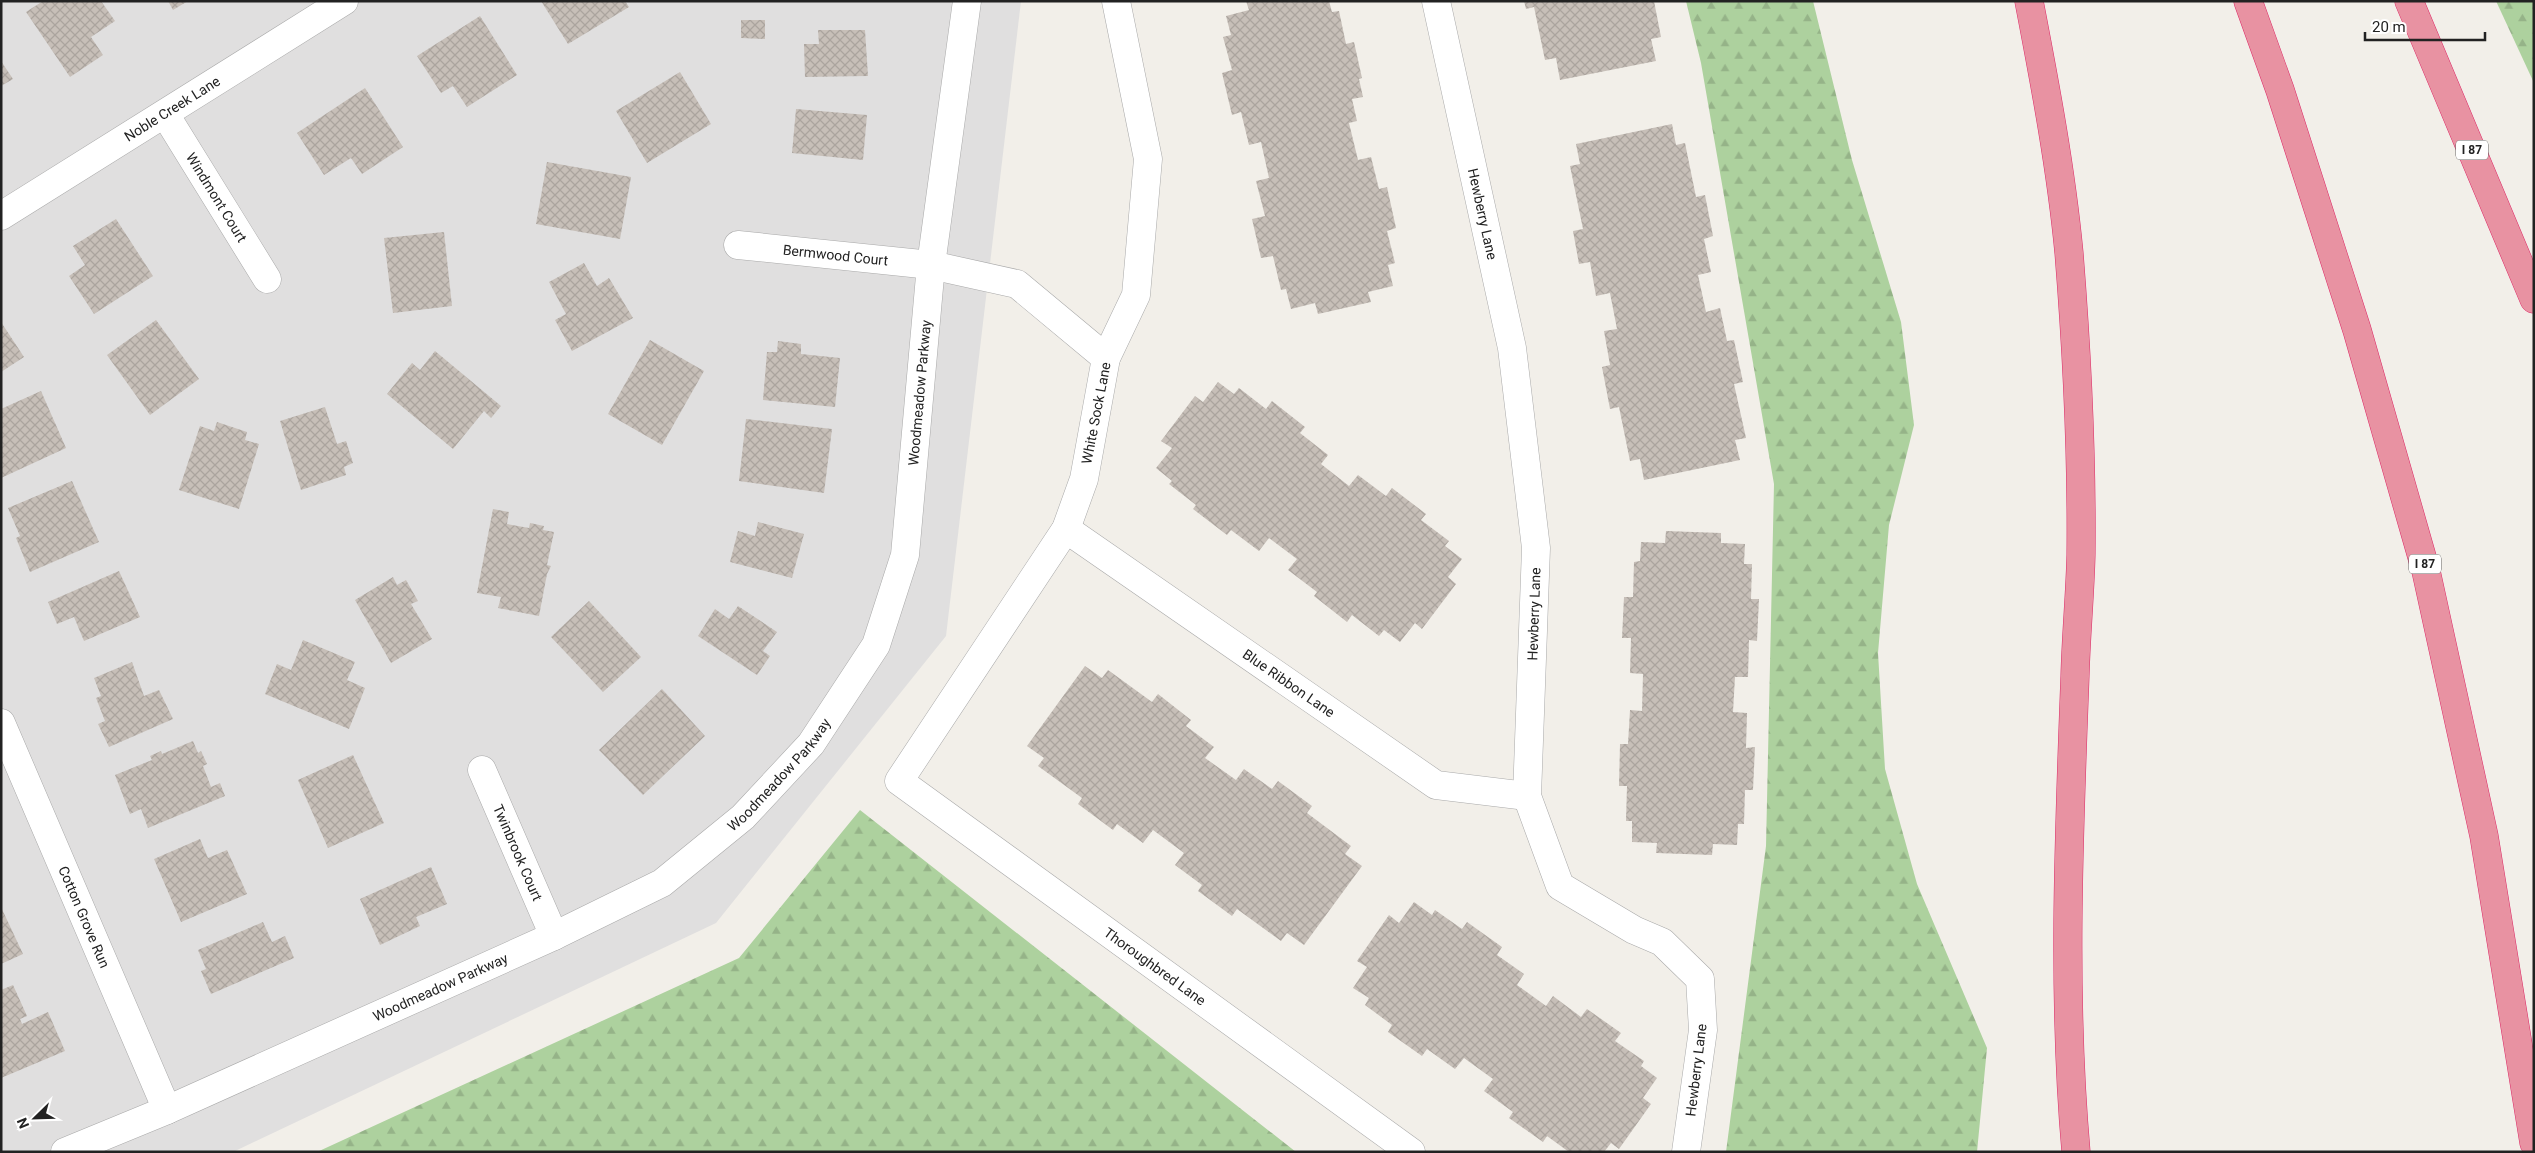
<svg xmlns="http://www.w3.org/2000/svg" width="2535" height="1153" viewBox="0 0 2535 1153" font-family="Roboto,sans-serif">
	<defs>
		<pattern id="forest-firs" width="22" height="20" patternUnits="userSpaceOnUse" patternTransform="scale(1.25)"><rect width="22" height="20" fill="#add19e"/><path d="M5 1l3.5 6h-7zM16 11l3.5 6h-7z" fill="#95b388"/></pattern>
		<pattern id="building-cross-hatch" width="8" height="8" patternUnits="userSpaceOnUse" patternTransform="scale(1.25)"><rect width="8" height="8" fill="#c7bfb8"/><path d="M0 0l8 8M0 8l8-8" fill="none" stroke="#aba49e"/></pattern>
	</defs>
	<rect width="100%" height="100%" fill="#f2efe9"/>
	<polygon fill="#e0dfdf" points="1,1 1021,1 946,636 716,923 233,1152 1,1152"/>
	<g fill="url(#forest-firs)">
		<polygon points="1686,1 1813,1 1852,160 1901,322 1914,425 1889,525 1878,653 1885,769 1917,884 1987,1048 1977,1152 1726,1152 1766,846 1774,484 1701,63"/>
		<polygon points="2496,1 2534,1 2534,83"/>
		<polygon points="860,810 1296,1152 317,1152 739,958"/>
	</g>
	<g fill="url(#building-cross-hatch)">
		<polygon points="43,1 101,1 115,21 91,37 103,55 70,77 26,12"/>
		<polygon points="168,1 188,1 173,10"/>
		<polygon points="541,1 625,1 629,7 568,44"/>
		<polygon points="1246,1 1329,1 1332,12 1339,11 1346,44 1354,42 1362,78 1359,79 1363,97 1352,99 1357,121 1349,123 1358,160 1371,157 1379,189 1387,187 1396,228 1387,231 1395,263 1388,265 1393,286 1368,292 1371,302 1318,314 1315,303 1291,309 1286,289 1281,290 1273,256 1261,258 1252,219 1265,216 1256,181 1269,178 1261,142 1249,145 1241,112 1232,115 1222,73 1232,70 1223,37 1231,35 1226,16 1249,10"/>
		<polygon points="1524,1 1654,1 1661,37 1651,39 1656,61 1560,80 1556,58 1545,60 1534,7 1526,9"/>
		<polygon points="480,16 517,75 467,107 453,86 441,93 417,56"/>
		<polygon points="741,20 765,20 765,39 741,38"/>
		<polygon points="818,30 865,30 868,76 805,77 804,44 819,44"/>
		<polygon points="1,61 13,79 1,86"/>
		<polygon points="680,72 711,124 647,163 616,111"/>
		<polygon points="365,88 403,147 362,174 351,158 324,175 297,133"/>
		<polygon points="796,109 867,115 863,160 792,153"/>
		<polygon points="1672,124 1676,145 1685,143 1696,197 1705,195 1713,236 1704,239 1711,272 1698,275 1706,312 1720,308 1727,341 1734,340 1743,382 1734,384 1746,438 1735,440 1740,460 1644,480 1640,459 1630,461 1619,407 1610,409 1602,367 1610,365 1604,331 1617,329 1610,293 1596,296 1590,262 1579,264 1573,231 1583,229 1570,166 1580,164 1576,144"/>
		<polygon points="547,162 631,177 620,239 536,224"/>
		<polygon points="116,219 153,276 94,314 69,276 85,265 73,246"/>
		<polygon points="444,232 452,306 393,313 384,238"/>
		<polygon points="584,263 597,286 609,278 633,318 572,351 555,320 566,314 549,282"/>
		<polygon points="156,320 199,379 150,415 107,355"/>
		<polygon points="1,322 24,357 1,372"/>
		<polygon points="650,340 704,371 662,445 608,414"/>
		<polygon points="778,341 801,344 801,354 840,358 835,407 763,400 767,352 777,352"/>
		<polygon points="435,351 501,406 491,418 484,411 453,449 387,394 412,363 420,370"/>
		<polygon points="1218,382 1234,394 1239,388 1266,409 1272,401 1305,427 1300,433 1328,455 1321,464 1349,486 1358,475 1386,496 1392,488 1426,514 1421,520 1449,541 1445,546 1462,559 1448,577 1456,584 1422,629 1415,623 1400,642 1384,630 1379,636 1352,615 1347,622 1314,596 1317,592 1288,570 1297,559 1269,538 1259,551 1231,530 1227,535 1193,509 1196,505 1169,484 1172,481 1156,468 1172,448 1161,441 1195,396 1203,402"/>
		<polygon points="41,391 66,448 1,478 1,409"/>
		<polygon points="325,407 337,444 346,441 353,463 344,467 346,475 301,490 280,421"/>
		<polygon points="746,419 832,429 824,493 739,481"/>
		<polygon points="217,422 247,432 245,440 259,444 239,509 179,490 200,426 214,431"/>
		<polygon points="72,481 99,542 30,572 16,538 20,536 8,508"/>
		<polygon points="493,509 509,512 507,524 529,528 530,523 544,526 543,530 554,532 547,565 551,566 547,574 539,616 498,608 501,597 477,593"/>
		<polygon points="758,522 804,534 792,578 730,562 738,531 755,536"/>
		<polygon points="1666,531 1721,533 1721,543 1745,544 1744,564 1752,564 1751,599 1759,599 1757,641 1749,640 1748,677 1735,677 1733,712 1747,713 1746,748 1755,747 1753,790 1745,790 1744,824 1738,824 1737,845 1713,844 1712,855 1656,853 1657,843 1632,842 1632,821 1626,821 1627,786 1619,786 1620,744 1628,744 1630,710 1642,711 1643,674 1630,673 1631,638 1622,638 1624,597 1633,597 1634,562 1640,561 1641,542 1665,543"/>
		<polygon points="119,571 140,617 84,641 74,617 57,624 48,602"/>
		<polygon points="393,577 397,585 406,580 418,601 411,604 432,639 391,663 355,600"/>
		<polygon points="589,601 641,657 603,692 551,637"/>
		<polygon points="738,606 777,632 763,651 770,656 757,675 698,636 715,609 729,619"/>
		<polygon points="303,640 355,662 347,680 365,688 349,729 265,694 277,664 291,670"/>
		<polygon points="132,662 144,696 159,690 173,719 109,747 98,724 105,721 96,698 101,696 94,678"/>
		<polygon points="1085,666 1102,678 1108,670 1152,702 1158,694 1191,720 1186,726 1214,747 1205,758 1236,780 1244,769 1272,789 1278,781 1312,806 1307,813 1351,846 1345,854 1362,866 1304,945 1287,933 1281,941 1237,909 1232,916 1198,891 1202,885 1175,865 1184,853 1153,830 1143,843 1117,824 1113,830 1078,804 1082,798 1038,766 1044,758 1027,746"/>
		<polygon points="662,689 705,736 643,795 599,750"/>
		<polygon points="193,741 198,753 201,751 207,764 203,766 211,787 220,783 225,796 148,828 141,809 130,814 115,775 152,760 150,756 161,751 162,754"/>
		<polygon points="353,755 384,823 328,848 298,780"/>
		<polygon points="200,839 208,858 227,850 247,894 181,922 154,859"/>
		<polygon points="431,867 447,904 416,917 420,926 380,945 360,899"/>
		<polygon points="1414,902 1432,915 1435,910 1462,929 1467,922 1502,947 1497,955 1524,974 1517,985 1546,1006 1553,996 1581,1017 1587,1009 1621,1033 1615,1041 1644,1061 1641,1066 1657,1078 1643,1098 1651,1104 1619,1149 1611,1143 1604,1152 1569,1152 1547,1136 1543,1142 1509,1118 1513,1112 1484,1091 1493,1079 1464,1058 1455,1069 1427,1049 1422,1056 1388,1032 1392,1025 1365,1005 1369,998 1353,988 1367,967 1357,961 1389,915 1399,923"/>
		<polygon points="1,907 23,954 1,964"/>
		<polygon points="263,922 272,942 285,936 294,958 211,994 201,971 206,969 198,950"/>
		<polygon points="13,985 27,1016 20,1019 22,1024 48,1012 65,1051 1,1078 1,990"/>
	</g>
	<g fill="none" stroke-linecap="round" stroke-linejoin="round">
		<defs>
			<g id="minor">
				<path id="s1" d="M1116 1 1148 159 1136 295 1106 358 1084 479 1066 529 899 781 1411 1152"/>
				<path id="s2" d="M1436 1 1512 348 1536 548 1527 796 1560 886 1634 930 1662 942 1700 979 1703 1030 1686 1152"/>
				<path id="s3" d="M165 114 267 279"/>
				<path id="s4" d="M1 216 344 1"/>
				<path id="s5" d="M738 245 931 265 1017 284 1106 358"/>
				<path id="s6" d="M1066 529 1436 785 1527 796"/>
				<path id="s7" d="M1 723 167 1110"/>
				<path id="s8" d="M482 770 554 936"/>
				<path id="s9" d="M65 1152 167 1110 554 936 662 883 743 817 811 744 876 645 905 555 931 265 967 1"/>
			</g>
			<g id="highway">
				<path d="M2029 1C2045 84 2061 169 2069 253 2077 353 2082 455 2081 555 2080 595 2076 636 2075 676 2069 834 2062 994 2076 1152"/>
				<polyline points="2248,1 2280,90 2357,330 2426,571 2484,836 2534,1143"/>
				<polyline points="2409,1 2534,299"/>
			</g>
		</defs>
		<use href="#minor" stroke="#a9a9a9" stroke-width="29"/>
		<use href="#highway" stroke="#dc2a67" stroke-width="29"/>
		<use href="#minor" stroke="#fff" stroke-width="28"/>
		<use href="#highway" stroke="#e892a2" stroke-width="28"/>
	</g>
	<g text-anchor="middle" stroke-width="4" stroke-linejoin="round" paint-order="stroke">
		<g fill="#fff" stroke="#646464" stroke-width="1">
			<rect x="2456" y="140.5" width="32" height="19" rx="4"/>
			<rect x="2409" y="554.5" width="32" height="19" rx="4"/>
		</g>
		<g font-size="12" font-weight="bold" fill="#222">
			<text x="2472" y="154">I 87</text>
			<text x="2425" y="568">I 87</text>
		</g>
		<g font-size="14" fill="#222" stroke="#fff">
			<text dy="5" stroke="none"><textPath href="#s4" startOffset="202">Noble Creek Lane</textPath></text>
			<text dy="5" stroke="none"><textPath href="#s3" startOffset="98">Windmont Court</textPath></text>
			<text dy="5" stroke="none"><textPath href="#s2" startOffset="218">Hewberry Lane</textPath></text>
			<text dy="5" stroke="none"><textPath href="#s5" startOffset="98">Bermwood Court</textPath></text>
			<text dy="5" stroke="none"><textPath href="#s9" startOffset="1235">Woodmeadow Parkway</textPath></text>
			<text transform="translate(1096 413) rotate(-79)" y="5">White Sock Lane</text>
			<text transform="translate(1534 614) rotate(-88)" y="5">Hewberry Lane</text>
			<text dy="5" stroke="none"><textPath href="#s6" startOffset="271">Blue Ribbon Lane</textPath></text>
			<text dy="5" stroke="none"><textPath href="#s9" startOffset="815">Woodmeadow Parkway</textPath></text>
			<text dy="5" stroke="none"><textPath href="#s8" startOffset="90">Twinbrook Court</textPath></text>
			<text dy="5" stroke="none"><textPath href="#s7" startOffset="211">Cotton Grove Run</textPath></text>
			<text dy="5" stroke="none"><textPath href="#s1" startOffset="1162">Thoroughbred Lane</textPath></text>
			<text dy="5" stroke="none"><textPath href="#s9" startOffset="410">Woodmeadow Parkway</textPath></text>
			<text transform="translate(1696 1070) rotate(-83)" y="5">Hewberry Lane</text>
		</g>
	</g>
	<rect width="2535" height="1153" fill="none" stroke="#222222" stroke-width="5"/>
	<g transform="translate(35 1118) rotate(247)" stroke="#ffffff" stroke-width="4" paint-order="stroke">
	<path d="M0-4L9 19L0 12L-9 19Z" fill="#222222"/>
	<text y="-8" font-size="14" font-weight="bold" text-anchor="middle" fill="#222222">N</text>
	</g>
	<path d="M2365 32v8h120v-8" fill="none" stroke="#222222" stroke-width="2.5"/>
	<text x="2372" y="32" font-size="15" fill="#222222" stroke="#ffffff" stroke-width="4" paint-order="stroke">20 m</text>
</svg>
